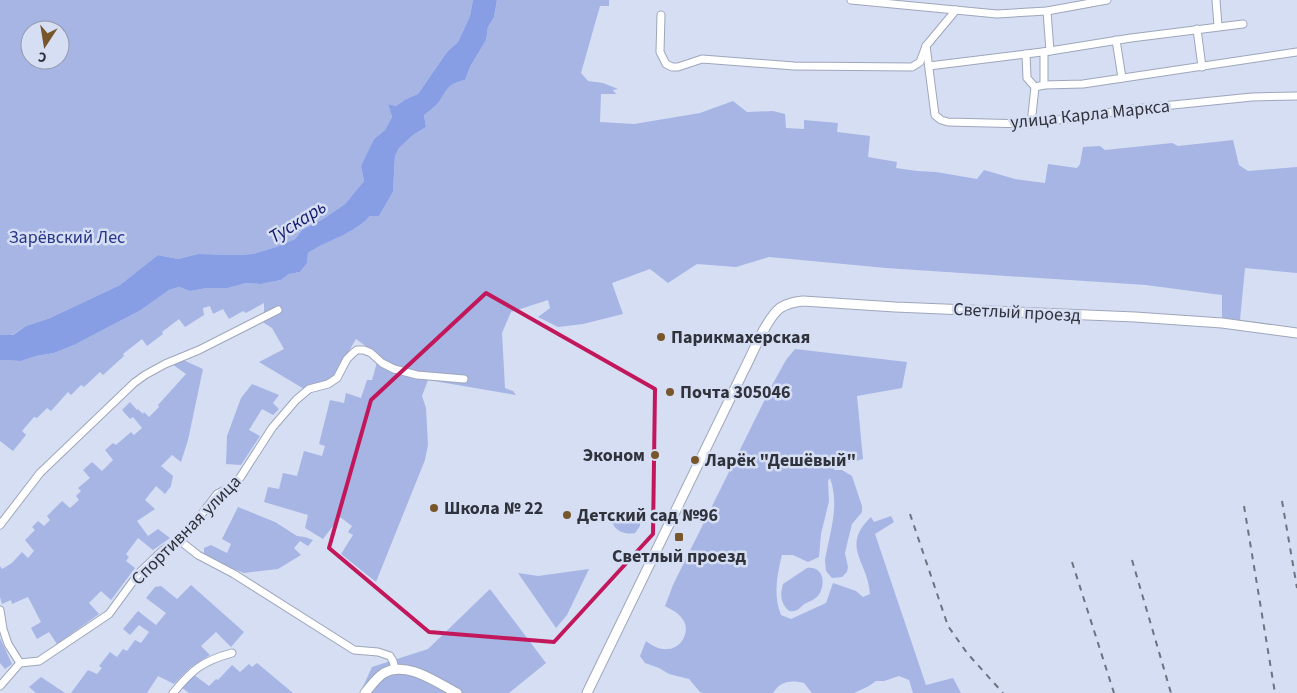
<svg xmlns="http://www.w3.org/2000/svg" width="1297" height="693" viewBox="0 0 1297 693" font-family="'Source Sans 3',sans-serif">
	<rect width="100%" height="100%" fill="#d6def4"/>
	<g fill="#a6b5e4" fill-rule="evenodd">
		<path d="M0 0H473L470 16 458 42 447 52 418 94 406 99 396 106 388 104 392 117 385 130 374 139 368 151 361 166 364 181 345 204 323 219 302 230 295 239 276 247 253 254 237 255 198 254 178 259 158 255 120 285 50 318 26 326 12 335H0ZM30 30H60V60H30Z"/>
		<path d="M497 0H609V6H600L581 73 588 81 603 83 618 89 613 90 616 94H601L600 122 634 124 700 113 733 101 747 112 773 111 785 114 786 128 804 129V120L838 123 837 132 870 136 868 157 897 162 896 168 917 171 936 172 977 179 984 170 1015 179 1045 183 1048 164 1077 168 1080 164 1083 147 1100 146 1105 150 1172 143 1178 146 1233 140 1239 165 1248 171 1297 167V273L1245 268 1240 320 1222 318V295L1214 294 1146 285 886 268 769 257 736 267 697 264 668 283 650 269 612 283 623 314 583 324 558 327 538 317 550 308 548 300 511 312 502 333 505 388 513 391 516 395 428 380 422 396 426 408 428 445 425 460 376 582 341 554 353 535 348 532 352 526 340 517 323 539 305 528 308 515 264 502 268 487 279 489 283 473 297 476 304 451 322 456 325 446 319 444 330 400 344 403 346 393 361 398 367 380H372L377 362 390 364 356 339 334 377 325 383 304 389 259 362 284 349 272 328 264 323V303L246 313 243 311 229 319 223 309 213 314 210 306 203 308 204 315 185 327 179 319 162 332 163 334 147 346 142 339 123 354 124 356 103 375 100 372 84 387 81 385 71 395 68 392 51 411 47 408 37 418 34 417 22 431 26 435 13 451 0 441V360L21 361 36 356 54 353 74 345 141 310 169 290 179 287 190 291 207 288H228L246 283 261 284 281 280 289 274 300 272 307 263 308 253C329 238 353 235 370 216H379L393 192 395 156 399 148 413 135 426 127 424 115C429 111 435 107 439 102 448 88 448 84 465 80L470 67 486 40 488 27 494 17Z"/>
		<path d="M795 349 907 362 902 388 857 396 863 459 836 466 834 470H842L852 476 862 506V512L852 524 848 540 845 553 848 567 847 572 842 577 832 578 826 571 825 560C830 531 840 506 830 478L828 481 829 501 821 534 819 557 808 562 793 555H782C777 575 773 595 781 615L791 619 826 603 833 583 856 591 863 597 870 594C868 561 840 547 871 517L874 522 891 516 894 522 875 534 926 685 953 678 961 693H913L909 680 899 676 884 681H876L869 686 854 693H812L804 683C790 680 781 681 773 693H703L700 692 689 679 669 674 659 668 645 663 640 656 646 641C653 646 659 650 668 649 683 648 692 628 681 617 677 612 670 609 665 606L673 585 771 387 786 360Z"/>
		<polygon points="181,359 203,369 188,440 181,462 172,455 161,466 173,476 171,486 165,494 156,486 145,500 155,509 137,521 148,536 158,529 170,538 153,550 138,538 126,554 129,557 126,561 135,568 111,600 101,591 89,603 99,614 57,644 49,632 37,639 31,628 41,622 28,597 12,604 11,600 2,604 0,597 0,566 2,569 12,563 22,552 28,558 34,551 25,540 35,530 32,527 38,521 44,526 50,520 47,516 62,501 70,508 79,500 76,496 81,491 78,488 90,478 83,470 92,462 102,471 113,460 105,450 113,443 116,445 131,432 134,435 142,428 133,417 130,419 122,410 130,402 137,410 138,409 143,414 144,412 149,417 159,407 158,405 186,374 172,364"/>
		<polygon points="252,384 279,395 273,403 279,409 273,415 262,409 249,430 260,436 241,465 226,464 227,436 241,398"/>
		<polygon points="238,507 275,522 297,536 305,537 313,540 308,546 300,541 294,548 301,555 278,569 244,573 226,566 204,554 204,548 211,545 227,553 231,544 222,539"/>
		<path d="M622 510 640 521V526L635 533C628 535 615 532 613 523 613 519 616 514 618 511Z"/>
		<path d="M807 568C822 566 826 581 820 593 816 600 809 601 803 605 798 610 796 612 789 611 780 603 780 594 783 584Z"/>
		<polygon points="589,569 567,615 556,628 518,573 538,576"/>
		<polygon points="191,585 244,632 231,647 216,632 201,646 210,655 191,667 174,684 158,676 147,693 71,693 88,670 97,674 102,668 99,666 110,652 117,657 123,649 127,651 135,640 141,643 149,632 139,625 130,635 123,629 138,611 156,625 166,613 146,598 155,587 161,586 177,599"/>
		<polygon points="490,589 546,663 509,693 360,693 372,667 428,649"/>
		<polygon points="0,638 12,664 5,669 0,663"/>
		<polygon points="257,663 293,693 189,693 181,687 193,674 209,686 216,679 218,680 232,665 240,672 249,664 252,667"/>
		<polygon points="41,677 65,693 36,693 29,687"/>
	</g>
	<path fill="#879de4" d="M473 0H497L494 17 488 27 486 40 470 67 465 80C448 84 448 88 439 102 435 107 429 111 424 115L426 127 413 135 399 148 395 156 393 192 379 216H370C353 235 328 239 308 253L307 263 300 272 289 274 281 280 261 284 246 283 228 288H207L190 291 179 287 169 290 141 310 74 345 54 353 36 356 21 361 0 360V335H13L26 326 50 318 120 285 158 255 178 259 198 254 237 255 253 254 276 247 295 239 302 230 323 219 345 204 364 181 361 166 368 151 374 139 385 130 392 117 388 104 396 106 406 99 418 94 447 52 458 42 470 16Z"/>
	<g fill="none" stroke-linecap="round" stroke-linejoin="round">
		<defs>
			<g id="street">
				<polyline points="851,0 997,14 1047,11 1107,0"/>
				<polyline points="1216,0 1218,26"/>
				<polyline points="1047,11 1050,51"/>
				<polyline points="661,15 660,52 666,64 672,67 678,67 702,59 794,66 912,67 920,62 926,46 956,10"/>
				<polyline points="1197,29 1202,67"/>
				<polyline points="1116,40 1122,78"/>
				<polyline points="926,46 935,115 941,120 948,122 1031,124 1133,109 1252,97 1297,96"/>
				<polyline points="1026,54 1027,78 1035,87"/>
				<polyline points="929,66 1050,51 1131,38 1243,24"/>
				<polyline points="1044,85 1083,84 1297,52"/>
				<polyline points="1031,124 1035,87 1044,85 1044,52"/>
				<polyline points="0,525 40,473 134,383 145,375 165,364 199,350 278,310"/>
				<polyline points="179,540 198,555 234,574 354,650 378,652 390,656 393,661 395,669"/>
				<polyline points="0,610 3,629 8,644 20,663"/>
				<polyline points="0,686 20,663 39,661 109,614 139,573 162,551 186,535 217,494 236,484 272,428 296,400 309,389 328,384 337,378 347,359 353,353 357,350 364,350 371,353 382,363 394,369 417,375 464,379"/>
				<path d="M173 693C192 670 202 661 232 653"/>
			</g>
			<g id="secondary">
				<path d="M365 693C371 686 376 678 384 673 407 660 437 683 457 693"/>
				<path d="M587 693 743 372C752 355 766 319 780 308 787 303 795 302 803 301L895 307 1135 317 1222 323 1297 333"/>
			</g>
		</defs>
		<use href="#street" stroke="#9ea6ba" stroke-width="9"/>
		<use href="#secondary" stroke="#9ea6ba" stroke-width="11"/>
		<use href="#street" stroke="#fff" stroke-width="7"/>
		<use href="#secondary" stroke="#fff" stroke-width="9"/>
		<g stroke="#6e7381" stroke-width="2" stroke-dasharray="6 6" stroke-linecap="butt">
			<polyline points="1282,501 1297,588"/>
			<polyline points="1244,506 1275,693"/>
			<polyline points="910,514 948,626 967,653 1003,693"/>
			<polyline points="1132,560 1171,693"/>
			<polyline points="1072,562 1114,693"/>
		</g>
	</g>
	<path fill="none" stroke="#c2185b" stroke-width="4" stroke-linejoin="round" d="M486 293 655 389 653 534 554 642 429 632 329 548 371 400Z"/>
	<g fill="#77562c" stroke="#d6def4" stroke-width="2">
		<circle cx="661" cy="337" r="5"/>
		<circle cx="670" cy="392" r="5"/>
		<circle cx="655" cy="455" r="5"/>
		<circle cx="695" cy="460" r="5"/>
		<circle cx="434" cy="508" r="5"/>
		<circle cx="567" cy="515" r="5"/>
		<rect x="674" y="532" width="10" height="10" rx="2.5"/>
	</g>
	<g text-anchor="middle" stroke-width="5" stroke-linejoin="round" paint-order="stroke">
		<g font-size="18" fill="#30333b" stroke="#d6def4">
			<text transform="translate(1090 114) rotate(-6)" y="6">улица Карла Маркса</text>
			<text transform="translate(1017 312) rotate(3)" y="6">Светлый проезд</text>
			<text transform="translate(186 530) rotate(-45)" y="6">Спортивная улица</text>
		</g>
		<g font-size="18" fill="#273788" stroke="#d6def4">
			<text x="67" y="243">Зарёвский Лес</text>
		</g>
		<g font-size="18" font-weight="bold" fill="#30333b" stroke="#d6def4" text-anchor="start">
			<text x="671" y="343">Парикмахерская</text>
			<text x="680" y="398">Почта 305046</text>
			<text x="645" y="461" text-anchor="end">Эконом</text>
			<text x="705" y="466">Ларёк "Дешёвый"</text>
			<text x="444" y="514">Школа № 22</text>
			<text x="577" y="521">Детский сад №96</text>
			<text x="679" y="562" text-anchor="middle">Светлый проезд</text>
		</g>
		<g font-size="19" font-style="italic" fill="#141b6c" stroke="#d6def4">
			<text transform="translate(297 221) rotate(-32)" y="7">Тускарь</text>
		</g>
	</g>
	<g transform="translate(45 45) rotate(192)"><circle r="24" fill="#d6def4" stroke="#949aaa"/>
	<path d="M0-4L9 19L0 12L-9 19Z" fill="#77562c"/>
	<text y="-8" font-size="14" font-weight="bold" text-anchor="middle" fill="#30333b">С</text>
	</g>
</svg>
